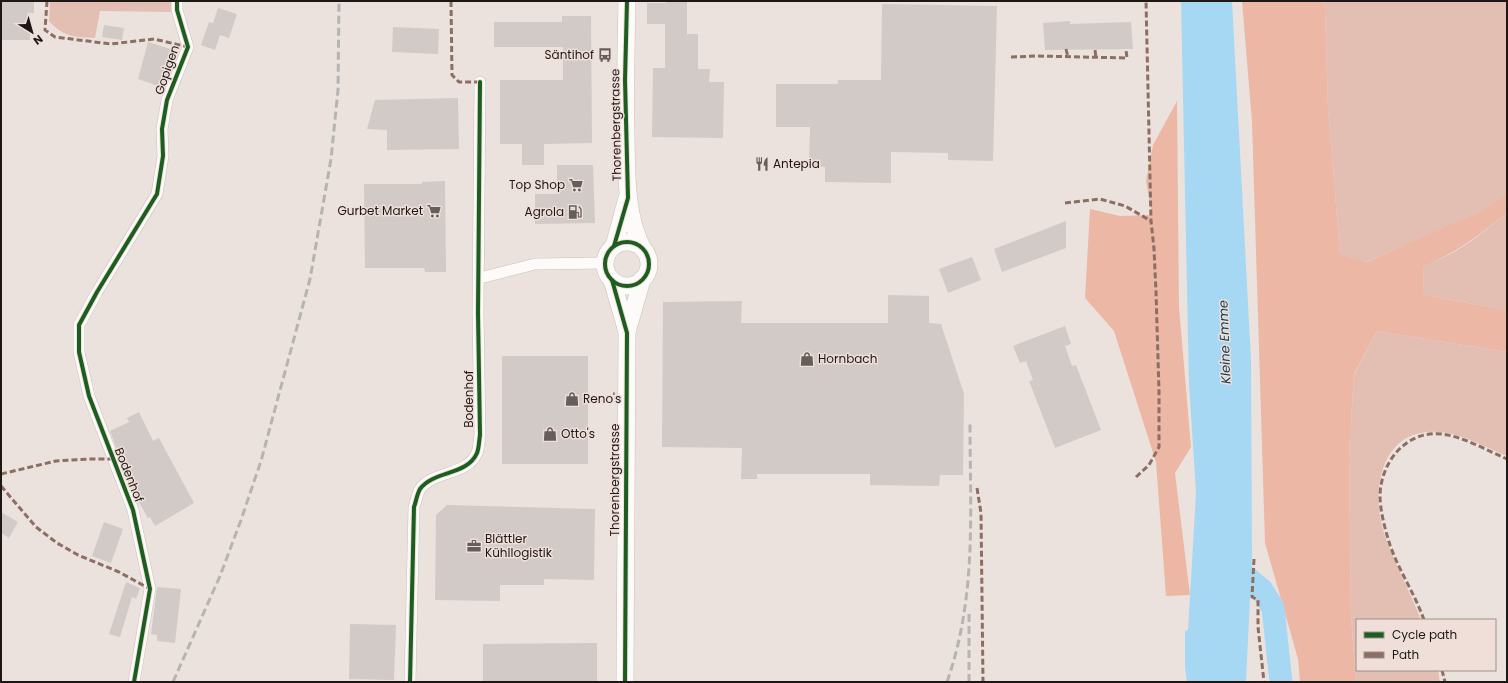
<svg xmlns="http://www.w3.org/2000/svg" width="1508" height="683" viewBox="0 0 1508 683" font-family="Poppins,sans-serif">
	<rect width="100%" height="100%" fill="#ebe2de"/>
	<g fill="#e3bfb3">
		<path d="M50 1H175V12L100 11 95 38C75 37 63 37 49 21Z"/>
		<polygon points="1321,1 1507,1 1507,195 1505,197 1481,211 1420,239 1366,262 1340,254 1328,108 1325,8"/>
		<path d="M1507 213V310L1424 295 1423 265C1456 256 1481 234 1507 213Z"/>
		<path d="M1377 331 1507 352V456C1485 447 1461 433 1438 432 1381 428 1370 490 1384 533 1394 563 1410 591 1421 620H1357V670H1438L1440 682H1356L1351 615 1349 455 1354 375Z"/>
	</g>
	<g fill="#edb7a5">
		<path d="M1242 1H1321L1325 8 1328 108 1340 254 1367 262 1481 211 1507 195V213C1479 235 1457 253 1423 266L1424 295 1507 310V352L1377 331 1354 374 1349 455 1351 615 1356 682H1300L1298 659 1265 543 1252 122Z"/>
		<polygon points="1177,101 1179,307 1191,447 1175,473 1190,595 1166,596 1156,462 1114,331 1085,298 1090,209 1120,216 1152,215 1146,181 1153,145"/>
	</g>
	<polygon fill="#a6d8f4" points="1181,1 1232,1 1251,360 1252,556 1246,682 1187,682 1185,667 1185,631 1188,630 1196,493 1189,384"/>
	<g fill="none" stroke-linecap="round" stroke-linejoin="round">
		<polyline stroke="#a6d8f4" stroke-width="23" points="1228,562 1262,590 1273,608 1281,682"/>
	</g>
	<g fill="#d1cac7">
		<polygon points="1,1 34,1 34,13 30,13 30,40 1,40"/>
		<polygon points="666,1 687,1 687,34 698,34 698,69 710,69 709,82 724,82 723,138 652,137 653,68 665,68 665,24 647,24 647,3 666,3"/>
		<polygon points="882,4 997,6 993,161 948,160 948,153 891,152 891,183 825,182 825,167 809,166 810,127 776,127 776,84 838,84 838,80 881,80"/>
		<polygon points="218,8 237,14 229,38 220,35 215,50 201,45 209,22 213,23"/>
		<polygon points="562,16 591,16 592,143 544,144 544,165 522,165 522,144 500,144 500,80 563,80 563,47 494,47 494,22 562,22"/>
		<polygon points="1070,21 1070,24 1131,22 1133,49 1045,50 1043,23"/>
		<polygon points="104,25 124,28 122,40 102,37"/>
		<polygon points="393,27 439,29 438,54 392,52"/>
		<polygon points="148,42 177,51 164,88 138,79"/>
		<polygon points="458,98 459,149 387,150 387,130 367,129 375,100"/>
		<polygon points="557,165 593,165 595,223 535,224 535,194 557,194"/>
		<polygon points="445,181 446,272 425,272 424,268 365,268 364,184 422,184 422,182"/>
		<polygon points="1066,221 1066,248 1002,272 994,249"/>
		<polygon points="972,257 981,280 948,293 939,269"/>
		<polygon points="888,295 929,296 929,323 941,324 964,394 963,475 940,475 939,486 870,485 870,474 757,474 757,479 741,479 742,448 662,447 663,302 742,301 741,323 888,323"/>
		<polygon points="1065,326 1071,344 1065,346 1072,366 1076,365 1101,430 1055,448 1029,381 1033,380 1026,361 1020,363 1013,346"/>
		<rect x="502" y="356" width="86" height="108"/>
		<polygon points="139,412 153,441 159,438 194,503 155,526 150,517 148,518 133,492 110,431 129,422 127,418"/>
		<polygon points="447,505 595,509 594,580 544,579 544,585 500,585 500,601 435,600 436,515"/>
		<polygon points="1,512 18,522 9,538 1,533"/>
		<polygon points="104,522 123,529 111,563 92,556"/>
		<polygon points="126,582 140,588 136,599 132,597 120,637 109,634"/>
		<polygon points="157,587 181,589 175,643 157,641 157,635 151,634"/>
		<polygon points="350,624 396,625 394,680 349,679"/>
		<polygon points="597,643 597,682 483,682 483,644"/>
	</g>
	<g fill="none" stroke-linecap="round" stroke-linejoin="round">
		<defs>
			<g id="street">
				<polyline points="480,278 535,264 605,263"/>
				<polyline points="134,682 150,589 133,510 89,396 79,352 79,325 97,292 157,194 163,156 162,129 167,100 188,47 177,10 177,1"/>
				<path d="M410 682 414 507C416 502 417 494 420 489 434 470 467 476 477 453 479 448 479 441 480 435L478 313 480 82"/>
			</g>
			<g id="primary">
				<path d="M627 1C626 46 625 91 626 136 627 173 625 213 642 247"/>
				<circle cx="627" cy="264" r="22"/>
				<polyline points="614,246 627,198"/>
				<polyline points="612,280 627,332"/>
				<polyline points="625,682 627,332 642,280"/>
			</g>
		</defs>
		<use href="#street" stroke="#c7c0bd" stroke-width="12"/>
		<use href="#primary" stroke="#c7c0bd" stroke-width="18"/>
		<use href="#street" stroke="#fcfbfa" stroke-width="11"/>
		<use href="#primary" stroke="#fcfbfa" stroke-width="17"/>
		<g stroke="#b6b4b3" stroke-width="3" stroke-dasharray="8 4" stroke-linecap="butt">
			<polyline points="173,682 220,576 241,520 261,461 310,279 331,159 338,90 339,1"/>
			<path d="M947 682C977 596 970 513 970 423"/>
			<polyline points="969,682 969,613"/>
		</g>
		<g stroke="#8d6e63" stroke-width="3" stroke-dasharray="6 3" stroke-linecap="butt">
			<polyline points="47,1 45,30 55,37 111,44 154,39 188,47"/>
			<polyline points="451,1 452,75 459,82 480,82"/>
			<polyline points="1066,49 1068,57"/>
			<polyline points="1095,50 1096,58"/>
			<polyline points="1011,57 1037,56 1127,58 1126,50"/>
			<polyline points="1065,203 1100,199 1125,206 1151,221"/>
			<polyline points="1,474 56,461 89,459 112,459"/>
			<polyline points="1136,477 1149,465 1159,447 1159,391 1156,292 1154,249 1151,221 1146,1"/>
			<polyline points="1,486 36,527 57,543 78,555 119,572 150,589"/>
			<polyline points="977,488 981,513 983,682"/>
			<polyline points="1254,559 1252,597 1258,600 1258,627 1264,682"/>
			<path d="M1424 620C1415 594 1399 571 1390 545 1385 529 1380 511 1380 495 1381 462 1406 430 1442 434 1464 437 1486 450 1507 459"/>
			<polyline points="1442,670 1445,682"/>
		</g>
		<defs>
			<g id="cycleway">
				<circle cx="627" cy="264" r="22"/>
				<polyline points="614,246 628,198 625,80 627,1"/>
				<polyline points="612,280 627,333 625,682"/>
				<polyline points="134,682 150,589 133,510 89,396 79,352 79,325 97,292 157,194 163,156 162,129 167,100 188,47 177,10 177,1"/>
				<path d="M410 682 414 507C416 502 417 494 420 489 434 470 467 476 477 453 479 448 479 441 480 435L478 313 480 82"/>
			</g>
		</defs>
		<use href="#cycleway" stroke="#f0dfd9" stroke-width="6"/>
		<use href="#cycleway" stroke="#1b5e20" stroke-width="4"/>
	</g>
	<defs>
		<symbol id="bus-bare" viewBox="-9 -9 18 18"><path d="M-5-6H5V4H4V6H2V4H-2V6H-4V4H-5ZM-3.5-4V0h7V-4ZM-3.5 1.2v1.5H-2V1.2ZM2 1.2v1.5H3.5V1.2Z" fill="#655f5c" stroke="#f0dfd9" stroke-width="2.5" paint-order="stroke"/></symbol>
		<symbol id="restaurant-bare" viewBox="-9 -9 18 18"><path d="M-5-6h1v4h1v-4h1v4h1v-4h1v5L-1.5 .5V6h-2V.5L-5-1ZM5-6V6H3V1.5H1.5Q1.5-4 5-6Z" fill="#655f5c" stroke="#f0dfd9" stroke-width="2.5" paint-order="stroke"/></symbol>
		<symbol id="supermarket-bare" viewBox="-9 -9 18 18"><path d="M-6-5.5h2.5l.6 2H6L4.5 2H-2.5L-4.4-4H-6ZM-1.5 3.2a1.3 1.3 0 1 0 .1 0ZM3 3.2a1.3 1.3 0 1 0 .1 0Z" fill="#655f5c" stroke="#f0dfd9" stroke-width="2.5" paint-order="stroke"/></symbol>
		<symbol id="fuel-bare" viewBox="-9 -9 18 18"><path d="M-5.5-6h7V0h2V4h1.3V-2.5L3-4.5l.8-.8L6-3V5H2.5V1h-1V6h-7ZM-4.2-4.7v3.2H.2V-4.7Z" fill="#655f5c" stroke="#f0dfd9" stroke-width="2.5" paint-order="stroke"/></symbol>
		<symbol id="shop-bare" viewBox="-9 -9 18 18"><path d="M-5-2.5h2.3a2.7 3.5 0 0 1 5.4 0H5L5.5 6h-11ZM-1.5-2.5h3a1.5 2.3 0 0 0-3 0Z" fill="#655f5c" stroke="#f0dfd9" stroke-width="2.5" paint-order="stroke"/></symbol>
		<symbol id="office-bare" viewBox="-9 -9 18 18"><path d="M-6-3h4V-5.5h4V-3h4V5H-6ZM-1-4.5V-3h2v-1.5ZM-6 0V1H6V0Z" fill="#655f5c" stroke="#f0dfd9" stroke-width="2.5" paint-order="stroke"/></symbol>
	</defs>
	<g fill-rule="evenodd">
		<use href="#bus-bare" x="595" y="45" width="20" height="20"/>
		<use href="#restaurant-bare" x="752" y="154" width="20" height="20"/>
		<use href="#supermarket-bare" x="566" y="175" width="20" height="20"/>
		<use href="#supermarket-bare" x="424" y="201" width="20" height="20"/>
		<use href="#fuel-bare" x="565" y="202" width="20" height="20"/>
		<use href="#shop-bare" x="797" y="349" width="20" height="20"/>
		<use href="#shop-bare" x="562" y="389" width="20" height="20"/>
		<use href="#shop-bare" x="540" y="424" width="20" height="20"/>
		<use href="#office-bare" x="464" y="536" width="20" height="20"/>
	</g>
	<g text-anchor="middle" stroke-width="3" stroke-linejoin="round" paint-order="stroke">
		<g font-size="12" fill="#1d1816" stroke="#f0dfd9" text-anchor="start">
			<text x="594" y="59" text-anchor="end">Säntihof</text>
			<text x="773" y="168">Antepia</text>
			<text x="565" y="189" text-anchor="end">Top Shop</text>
			<text x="423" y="215" text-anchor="end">Gurbet Market</text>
			<text x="564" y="216" text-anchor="end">Agrola</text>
			<text x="818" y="363">Hornbach</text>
			<text x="583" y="403">Reno's</text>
			<text x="561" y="438">Otto's</text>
			<text x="485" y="543">Blättler<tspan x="485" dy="14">Kühllogistik</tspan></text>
		</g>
		<g font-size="12" fill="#1d1816" stroke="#f0dfd9">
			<text transform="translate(167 70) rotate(-71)" y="4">Gopigen</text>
			<text transform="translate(616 125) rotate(-91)" y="4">Thorenbergstrasse</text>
			<text transform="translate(469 399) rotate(-90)" y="4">Bodenhof</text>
			<text transform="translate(129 475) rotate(68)" y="4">Bodenhof</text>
			<text transform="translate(615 480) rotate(-90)" y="4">Thorenbergstrasse</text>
		</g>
		<g font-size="13" font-style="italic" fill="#144054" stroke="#f0dfd9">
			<text transform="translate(1224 342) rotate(-92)" y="5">Kleine Emme</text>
		</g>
	</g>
	<rect width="1508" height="683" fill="none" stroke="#1d1816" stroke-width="4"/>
	<rect x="1356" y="619" width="140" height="52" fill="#f0dfd9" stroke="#9c8f8b"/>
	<rect x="1364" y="632" width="20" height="6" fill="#1b5e20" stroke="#9c8f8b"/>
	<text x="1392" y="639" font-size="12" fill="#1d1816">Cycle path</text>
	<rect x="1364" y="652" width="20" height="6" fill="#8d6e63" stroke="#9c8f8b"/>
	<text x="1392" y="659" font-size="12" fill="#1d1816">Path</text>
	<g transform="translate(32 32) rotate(143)" stroke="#f0dfd9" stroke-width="3" paint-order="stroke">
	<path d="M0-3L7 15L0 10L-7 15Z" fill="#1d1816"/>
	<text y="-6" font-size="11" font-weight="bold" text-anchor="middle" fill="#1d1816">N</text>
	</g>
</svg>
